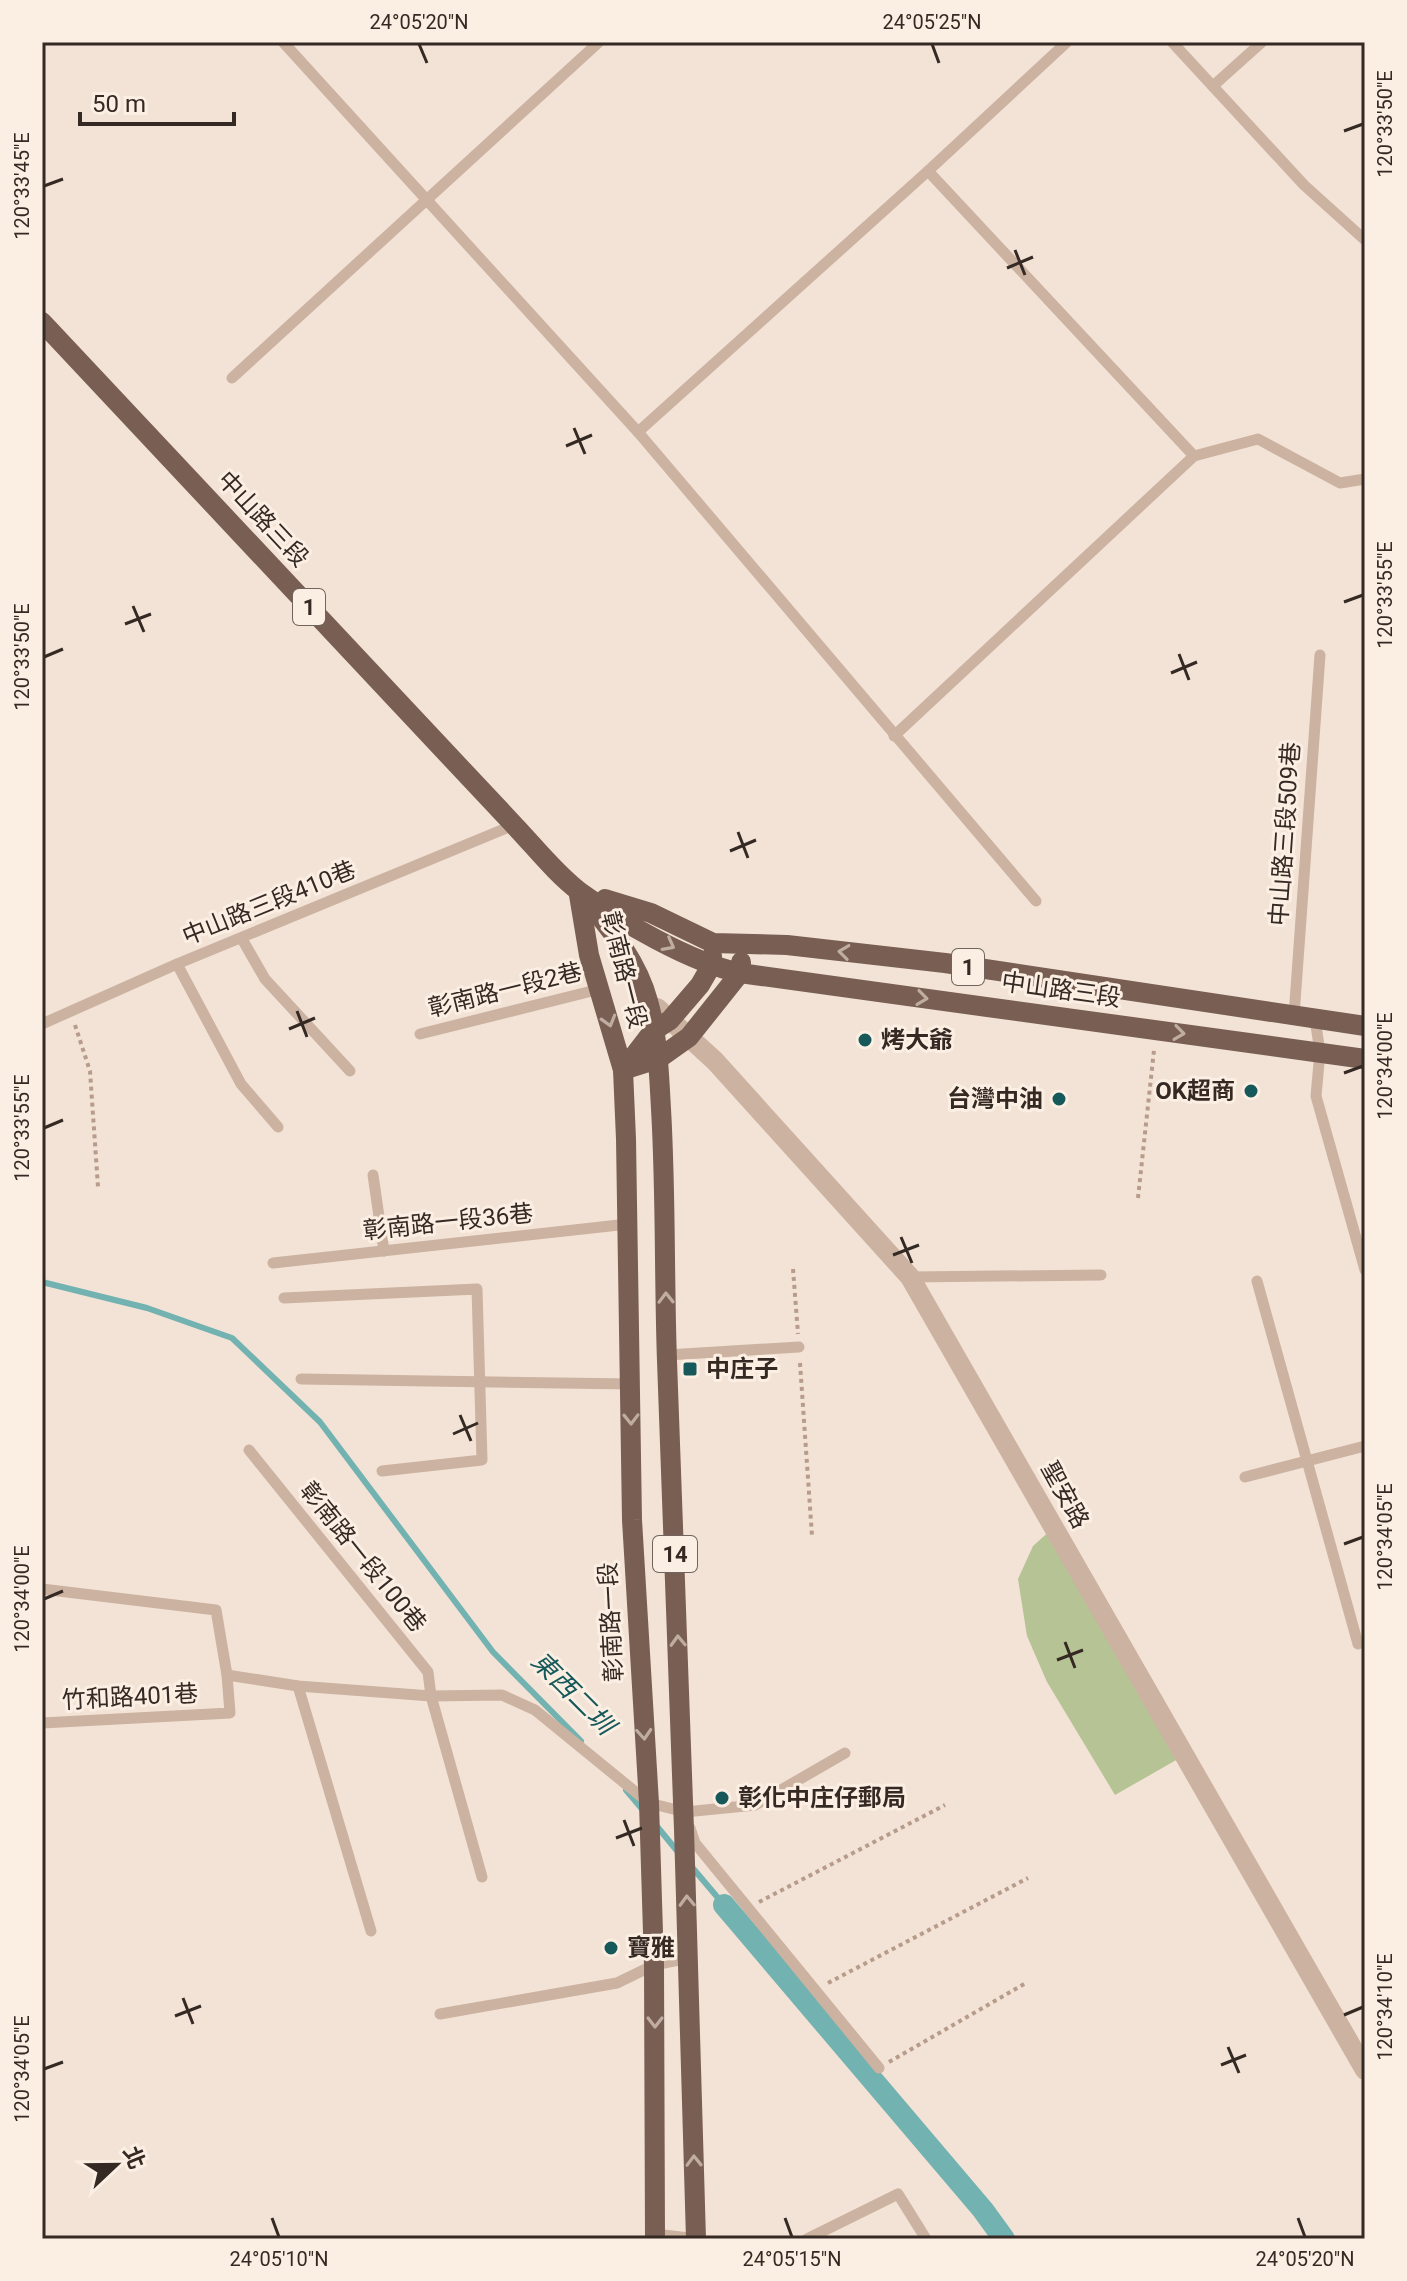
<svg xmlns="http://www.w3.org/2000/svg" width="1407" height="2281" viewBox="0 0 1407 2281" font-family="Roboto,'Noto Sans TC',sans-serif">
	<rect width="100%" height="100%" fill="#f3e3d6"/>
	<polygon fill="#b6c395" points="1053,1528 1185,1755 1115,1795 1047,1682 1027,1636 1018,1579 1033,1546"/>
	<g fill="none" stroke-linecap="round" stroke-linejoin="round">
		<g stroke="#72b2b1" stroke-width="6">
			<polyline points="42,1282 147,1308 232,1338 320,1422 493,1652 581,1741"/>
			<polyline points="626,1790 642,1809"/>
			<polyline points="655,1824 678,1852"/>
			<polyline points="691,1866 724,1905"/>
		</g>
		<polyline stroke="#72b2b1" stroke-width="22" points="724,1905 983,2210 1004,2239"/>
		<g stroke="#b79c8b" stroke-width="4" stroke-dasharray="4 4" stroke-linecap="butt">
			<polyline points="75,1025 90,1071 98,1187"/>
			<polyline points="1138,1198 1154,1050"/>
			<polyline points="793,1269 798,1334"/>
			<polyline points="800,1363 812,1536"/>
			<polyline points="759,1902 945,1805"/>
			<polyline points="828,1983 1028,1878"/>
			<polyline points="889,2062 1026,1983"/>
		</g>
		<g stroke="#ccb2a1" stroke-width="11">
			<polyline points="283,42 638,432 1036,901"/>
			<polyline points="1172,42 1304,185 1365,240"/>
			<polyline points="1213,86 1262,42"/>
			<polyline points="232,378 599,42"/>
			<polyline points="638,432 928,171 1067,42"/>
			<polyline points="1194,456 1258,439 1340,483 1365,479"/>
			<polyline points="894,736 1194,456 928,171"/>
			<polyline points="242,939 265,979 350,1071"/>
			<polyline points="177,964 241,1084 278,1127"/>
			<polyline points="1294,1016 1320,655"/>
			<polyline points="1315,1019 1320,1052 1316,1096 1365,1270"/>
			<polyline points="42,1024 177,964 514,825"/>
			<polyline points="420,1034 600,989"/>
			<polyline points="373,1175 384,1251"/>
			<polyline points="273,1263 628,1224"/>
			<polyline points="910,1277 1101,1275"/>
			<polyline points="1257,1281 1358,1644"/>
			<polyline points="284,1298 477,1289 482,1460 382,1471"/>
			<polyline points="667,1355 799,1347"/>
			<polyline points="301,1379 631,1384"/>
			<polyline points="249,1450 428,1672 431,1696 482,1877"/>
			<polyline points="1245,1477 1365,1446"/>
			<polyline points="42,1589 216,1610 227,1675 230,1713 42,1723"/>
			<polyline points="227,1675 298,1686 431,1696 502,1695 535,1710 649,1803 685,1812 755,1805 845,1753"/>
			<polyline points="298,1686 371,1931"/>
			<polyline points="690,1828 695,1843 879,2068"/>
			<polyline points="440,2014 617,1983 654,1965 689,1958"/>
			<polyline points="655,2234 698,2239"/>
			<polyline points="807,2239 898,2194 926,2239"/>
		</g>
		<polyline stroke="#ccb2a1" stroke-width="20" points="657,1008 715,1061 910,1277 1365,2070"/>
		<g stroke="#795e54" stroke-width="20">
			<path d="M42 322 514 825C535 847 556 874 580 892 621 922 690 962 740 973L1365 1059"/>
			<polyline points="579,895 589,955 623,1070 626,1139 632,1520 649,1803 654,1965 655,2239"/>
			<polyline points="605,899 651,913 713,943 787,945 945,963 1365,1026"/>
			<path d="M589 903C613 932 638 963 648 1001 658 1036 659 1074 661 1109 666 1193 664 1277 667 1361 678 1654 689 1946 696 2239"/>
			<polyline points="623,1070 658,1059 689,1037 740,973 741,962"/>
			<polyline points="623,1070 653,1031 670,1020 700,985 711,966 712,956"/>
		</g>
	</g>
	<defs><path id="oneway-chevron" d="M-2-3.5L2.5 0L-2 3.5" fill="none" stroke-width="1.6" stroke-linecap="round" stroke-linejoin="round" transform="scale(2)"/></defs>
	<g stroke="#c0ada2">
		<use href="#oneway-chevron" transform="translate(669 945) rotate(28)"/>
		<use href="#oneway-chevron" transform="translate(844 952) rotate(-173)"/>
		<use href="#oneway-chevron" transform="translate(922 998) rotate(8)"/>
		<use href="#oneway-chevron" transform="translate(609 1021) rotate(74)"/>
		<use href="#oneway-chevron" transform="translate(1179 1033) rotate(8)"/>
		<use href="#oneway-chevron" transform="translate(666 1298) rotate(-91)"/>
		<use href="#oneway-chevron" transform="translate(631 1419) rotate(89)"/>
		<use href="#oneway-chevron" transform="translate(678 1641) rotate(-92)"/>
		<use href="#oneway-chevron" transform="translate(644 1734) rotate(86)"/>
		<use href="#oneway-chevron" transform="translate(687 1901) rotate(-92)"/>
		<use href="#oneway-chevron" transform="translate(655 2022) rotate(90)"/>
		<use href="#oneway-chevron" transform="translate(694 2161) rotate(-91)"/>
	</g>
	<path fill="none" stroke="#352924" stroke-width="3" d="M419 44 427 63M932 44 939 63M1344 131 1363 124M44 186 63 179M1015 250 1025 275M1007 268 1033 257M574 428 585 454M566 446 592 435M1344 602 1363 595M133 606 144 632M125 624 151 614M1179 654 1189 680M44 657 63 649M1171 673 1197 662M738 832 748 858M730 851 756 840M297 1011 307 1037M289 1029 315 1018M1344 1073 1363 1066M44 1128 63 1120M901 1237 912 1263M893 1255 919 1245M460 1415 471 1441M453 1434 478 1423M1344 1544 1363 1537M44 1599 63 1591M1065 1642 1075 1668M1057 1660 1083 1650M624 1820 634 1846M616 1838 642 1828M183 1998 193 2024M1344 2015 1363 2007M175 2016 201 2006M1228 2047 1239 2073M1221 2065 1246 2055M44 2069 63 2062M272 2218 279 2237M785 2218 792 2237M1298 2218 1305 2237"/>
	<g fill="#17595a" stroke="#fbeee2" stroke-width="3">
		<circle cx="865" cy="1040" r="8"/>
		<circle cx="1251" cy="1091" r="8"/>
		<circle cx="1059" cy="1099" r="8"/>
		<rect x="682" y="1361" width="16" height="16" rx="4"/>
		<circle cx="722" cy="1798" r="8"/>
		<circle cx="611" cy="1948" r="8"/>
	</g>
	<g text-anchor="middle" stroke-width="6" stroke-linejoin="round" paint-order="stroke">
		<g fill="#fbeee2" stroke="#70645d" stroke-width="2">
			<rect x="293" y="589" width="32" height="36" rx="6"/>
			<rect x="952" y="949" width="32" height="36" rx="6"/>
			<rect x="653" y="1536" width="44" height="36" rx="6"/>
		</g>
		<g font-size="22" font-weight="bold" fill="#352924">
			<text x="309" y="615">1</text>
			<text x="968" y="975">1</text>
			<text x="675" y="1562">14</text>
		</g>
		<g font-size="24" fill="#352924" stroke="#fbeee2">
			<text transform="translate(263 519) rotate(47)" y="8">中山路三段</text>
			<text transform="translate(1285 834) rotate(-86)" y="8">中山路三段509巷</text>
			<text transform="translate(269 903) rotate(-22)" y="8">中山路三段410巷</text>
			<text transform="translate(624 970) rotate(76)" y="8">彰南路一段</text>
			<text transform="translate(505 990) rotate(-14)" y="8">彰南路一段2巷</text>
			<text transform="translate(1061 990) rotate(8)" y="8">中山路三段</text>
			<text transform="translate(448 1222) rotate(-6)" y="8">彰南路一段36巷</text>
			<text transform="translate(1065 1495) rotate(61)" y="8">聖安路</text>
			<text transform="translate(363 1557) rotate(51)" y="8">彰南路一段100巷</text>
			<text transform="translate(611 1622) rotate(-93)" y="8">彰南路一段</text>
			<text transform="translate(130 1697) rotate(-3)" y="8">竹和路401巷</text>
		</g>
		<g font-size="24" font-weight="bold" fill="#352924" stroke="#fbeee2" text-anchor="start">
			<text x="881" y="1048">烤大爺</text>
			<text x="1235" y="1099" text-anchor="end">OK超商</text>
			<text x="1043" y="1107" text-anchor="end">台灣中油</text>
			<text x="706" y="1377">中庄子</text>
			<text x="738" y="1806">彰化中庄仔郵局</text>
			<text x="627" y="1956">寶雅</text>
		</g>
		<g font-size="26" font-style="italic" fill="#17595a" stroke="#fbeee2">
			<text transform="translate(573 1693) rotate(45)" y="9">東西二圳</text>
		</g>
	</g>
	<rect width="1407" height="2281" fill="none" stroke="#fbeee2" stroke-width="88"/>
	<g transform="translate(116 2165) rotate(68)" stroke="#fbeee2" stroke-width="6" paint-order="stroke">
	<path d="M0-6L14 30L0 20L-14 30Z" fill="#352924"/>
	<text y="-12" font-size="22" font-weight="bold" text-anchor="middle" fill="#352924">北</text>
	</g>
	<path d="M80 112v12h154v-12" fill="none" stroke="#352924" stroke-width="4"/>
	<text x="92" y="112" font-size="24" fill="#352924" stroke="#fbeee2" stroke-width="6" paint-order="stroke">50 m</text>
	<rect x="44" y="44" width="1319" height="2193" fill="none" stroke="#352924" stroke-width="3"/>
	<g font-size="20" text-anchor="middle" fill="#352924">
		<text x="419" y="29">24°05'20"N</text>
		<text x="932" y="29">24°05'25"N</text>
		<text transform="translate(1385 124) rotate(-90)" y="7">120°33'50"E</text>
		<text transform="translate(22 186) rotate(-90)" y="7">120°33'45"E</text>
		<text transform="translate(1385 595) rotate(-90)" y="7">120°33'55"E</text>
		<text transform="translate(22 657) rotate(-90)" y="7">120°33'50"E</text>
		<text transform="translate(1385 1066) rotate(-90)" y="7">120°34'00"E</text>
		<text transform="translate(22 1128) rotate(-90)" y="7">120°33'55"E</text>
		<text transform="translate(1385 1537) rotate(-90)" y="7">120°34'05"E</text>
		<text transform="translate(22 1599) rotate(-90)" y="7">120°34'00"E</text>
		<text transform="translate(1385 2007) rotate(-90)" y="7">120°34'10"E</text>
		<text transform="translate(22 2069) rotate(-90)" y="7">120°34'05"E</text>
		<text x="279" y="2266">24°05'10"N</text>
		<text x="792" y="2266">24°05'15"N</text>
		<text x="1305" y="2266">24°05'20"N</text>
	</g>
</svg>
